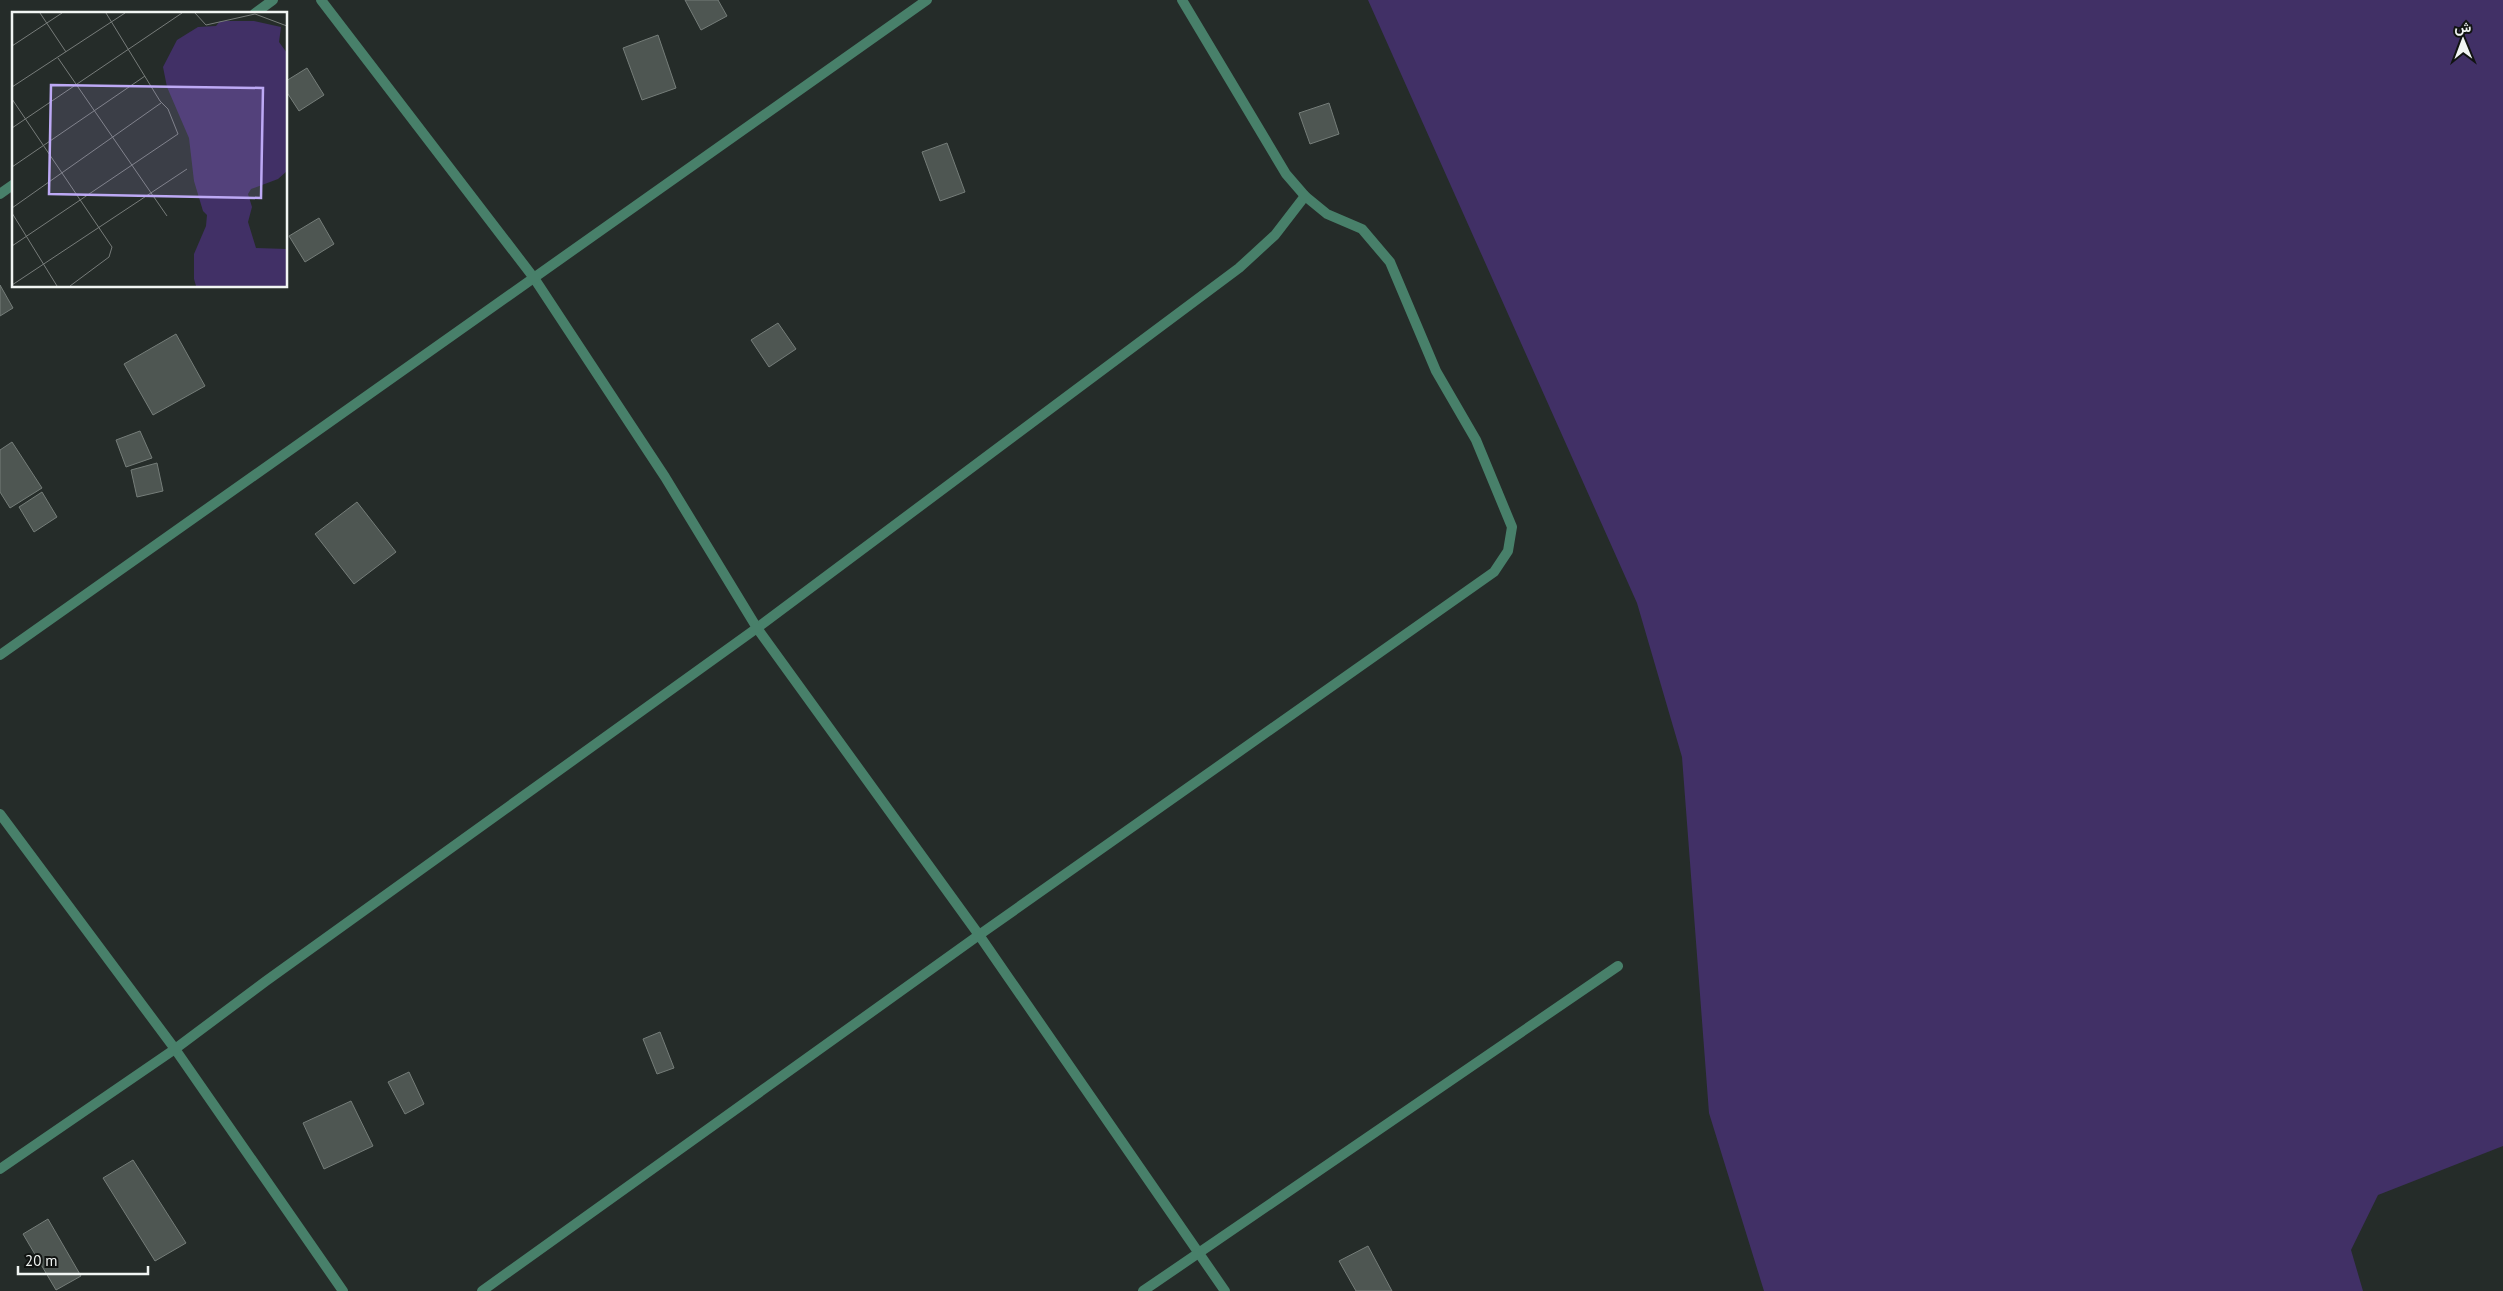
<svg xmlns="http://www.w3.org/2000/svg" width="2503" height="1291" viewBox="0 0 2503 1291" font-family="'PT Sans',Vazirmatn,sans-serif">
	<rect width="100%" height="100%" fill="#252c29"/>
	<polygon fill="#413066" points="1368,0 2503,0 2503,1146 2378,1195 2351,1250 2363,1291 1764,1291 1709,1113 1682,757 1637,603"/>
	<g fill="#4e5652" stroke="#757d79">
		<polygon points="685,0 718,0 727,16 701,30"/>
		<polygon points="658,35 676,88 642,100 623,48"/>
		<polygon points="307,68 324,95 299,111 286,91 286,81"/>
		<polygon points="1329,103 1339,134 1310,144 1299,113"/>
		<polygon points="947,143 965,192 940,201 922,152"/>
		<polygon points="319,218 334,244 305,262 289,236"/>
		<polygon points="0,285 13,308 0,316"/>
		<polygon points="778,323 796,349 769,367 751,340"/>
		<polygon points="176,334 205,386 153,415 124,364"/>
		<polygon points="140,431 152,458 126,467 116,440"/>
		<polygon points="12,442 42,488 10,508 0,492 0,450"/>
		<polygon points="157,463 163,491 137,497 131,470"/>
		<polygon points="42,492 57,517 34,532 19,507"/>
		<polygon points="357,502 396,552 354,584 315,534"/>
		<polygon points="660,1032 674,1068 657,1074 643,1039"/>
		<polygon points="409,1072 424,1104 405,1114 388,1082"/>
		<polygon points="351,1101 373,1146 324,1169 303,1123"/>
		<polygon points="133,1160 186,1243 155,1261 103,1178"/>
		<polygon points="48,1219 81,1276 56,1290 23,1234"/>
		<polygon points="1368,1246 1392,1291 1356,1291 1339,1261"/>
	</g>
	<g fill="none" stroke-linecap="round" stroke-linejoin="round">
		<g stroke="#48806a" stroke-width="10">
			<polyline points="321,0 534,278 665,477 757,628 979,935 1225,1291"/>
			<polyline points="254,14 273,0"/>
			<polyline points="0,194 14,184"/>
			<polyline points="0,655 927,0"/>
			<polyline points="0,814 175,1049 343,1291"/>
			<polyline points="0,1169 175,1049 266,981 757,628 1239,268 1275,235 1305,196"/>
			<polyline points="482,1291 979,935 1494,572 1508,551 1512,527 1476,440 1436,371 1390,262 1362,229 1327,214 1305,196 1286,174 1182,0"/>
			<polyline points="1143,1291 1618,966"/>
		</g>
	</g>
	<g transform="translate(12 12)">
		<rect width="275" height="275" fill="#252c29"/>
		<path d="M208 9H242L269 15 267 30 275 41V159L266 167 239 177 236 182 240 195 236 210 244 236 275 237V274H184L182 267V242L194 214 195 203 191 199 182 169 177 126 155 75 151 55 165 28 186 15 204 14Z" fill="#413066"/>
		<path fill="none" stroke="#777c7a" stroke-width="1" d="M28 1 54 40M183 1 194 13 243 2 275 14M0 34 50 1M46 46 155 204M0 75 113 1M0 87 100 235 97 245 58 274M0 116 170 1M0 155 133 64M0 196 149 91M0 201 45 274M0 234 166 122 156 97 148 89 94 1M0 273 175 157"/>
		<path fill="#bda9f5" fill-opacity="0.15" stroke="#bda9f5" stroke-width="2.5" d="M39 73 251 76 249 186 37 182Z"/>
		<rect width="275" height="275" fill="none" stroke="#f1f5f3" stroke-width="2.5"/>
	</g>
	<g transform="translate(2463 40) rotate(359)" stroke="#111412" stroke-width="4" paint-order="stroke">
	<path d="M0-4L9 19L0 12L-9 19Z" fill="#f1f5f3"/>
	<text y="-8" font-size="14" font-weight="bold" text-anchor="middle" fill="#f1f5f3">ش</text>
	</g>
	<path d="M18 1266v8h130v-8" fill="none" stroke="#f1f5f3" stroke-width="2.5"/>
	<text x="25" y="1266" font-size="15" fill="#f1f5f3" stroke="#111412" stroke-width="4" paint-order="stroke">20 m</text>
</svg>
